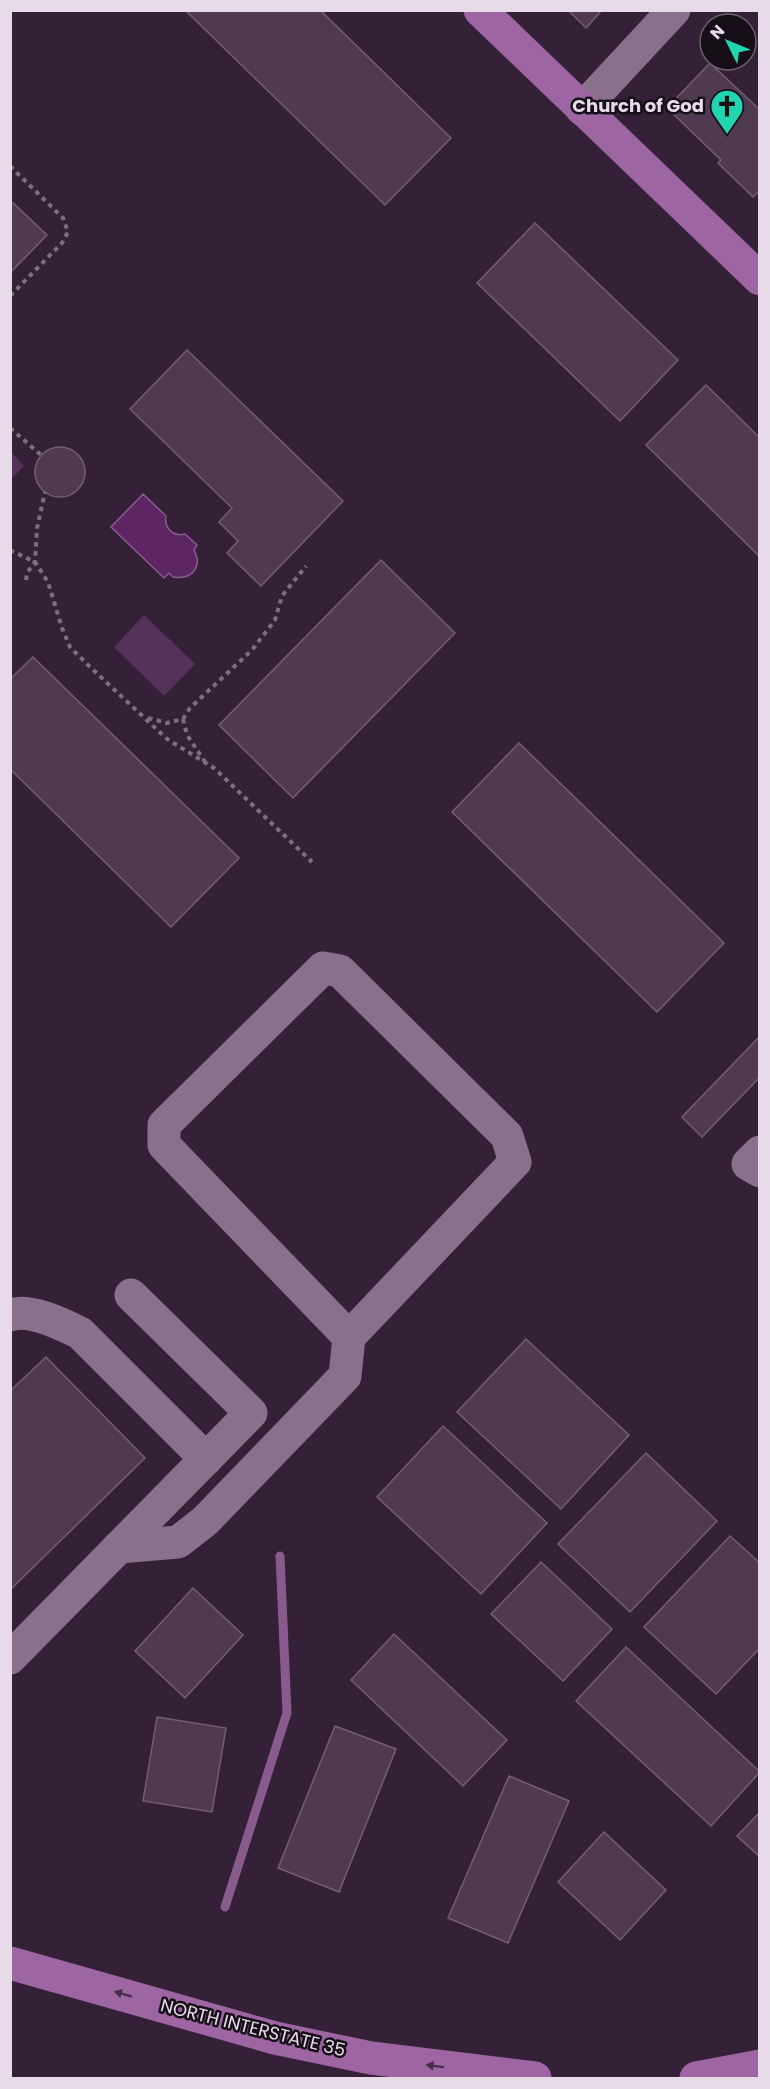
<svg xmlns="http://www.w3.org/2000/svg" width="770" height="2089" viewBox="0 0 770 2089" font-family="Poppins,sans-serif">
	<rect width="100%" height="100%" fill="#352137"/>
	<g fill="#553259">
		<polygon points="11,452 24,466 11,479"/>
		<polygon points="144,615 195,664 164,696 114,647"/>
	</g>
	<path fill="#5d2564" stroke="#875c8c" stroke-width="1.5" d="M143 494 166 516C164 528 173 537 185 534L197 545 194 550C203 567 192 580 173 577L169 573 164 578 111 527Z"/>
	<g fill="none" stroke-linecap="round" stroke-linejoin="round">
		<polyline stroke="#875c8c" stroke-width="9" points="225,1907 287,1713 280,1556"/>
	</g>
	<g fill="#4f3a51" stroke="#745d76" stroke-width="1.5">
		<polygon points="185,10 320,10 451,138 385,205"/>
		<polygon points="568,10 602,10 586,28"/>
		<polygon points="710,63 760,110 760,191 753,197 718,163 721,160 667,108"/>
		<polygon points="10,200 47,235 10,273"/>
		<polygon points="535,223 678,360 620,421 477,283"/>
		<polygon points="187,350 343,501 261,586 227,553 238,541 219,522 232,508 130,409"/>
		<polygon points="706,385 760,438 760,557 646,445"/>
		<circle cx="60" cy="472" r="25"/>
		<polygon points="381,560 455,633 293,798 219,725"/>
		<polygon points="33,657 239,858 171,927 10,769 10,679"/>
		<polygon points="519,743 724,943 657,1012 452,812"/>
		<polygon points="760,1036 760,1077 702,1137 682,1117"/>
		<polygon points="526,1339 629,1435 561,1509 457,1412"/>
		<polygon points="46,1357 145,1458 10,1590 10,1391"/>
		<polygon points="443,1426 547,1523 481,1594 377,1497"/>
		<polygon points="646,1453 717,1521 630,1612 558,1544"/>
		<polygon points="730,1536 760,1563 760,1648 716,1694 644,1627"/>
		<polygon points="541,1562 612,1629 563,1681 491,1614"/>
		<polygon points="193,1588 243,1635 185,1698 135,1651"/>
		<polygon points="394,1634 507,1740 463,1786 351,1680"/>
		<polygon points="626,1647 760,1772 711,1826 576,1701"/>
		<polygon points="157,1717 226,1728 212,1812 143,1801"/>
		<polygon points="335,1726 396,1749 339,1892 278,1868"/>
		<polygon points="509,1776 569,1801 508,1943 448,1918"/>
		<polygon points="760,1812 760,1857 737,1836"/>
		<polygon points="604,1832 666,1890 620,1940 558,1882"/>
	</g>
	<g fill="none" stroke-linecap="round" stroke-linejoin="round">
		<g stroke="#7f6e80" stroke-width="4" stroke-dasharray="4.5 4.5" stroke-linecap="butt">
			<polyline points="10,166 63,218 68,232 62,243 10,296"/>
			<polyline points="10,428 41,455"/>
			<polyline points="10,550 35,562 48,582 62,628 70,647 88,665 167,739 214,768 312,862"/>
			<polyline points="26,580 27,573 35,562 37,528 45,492"/>
			<polyline points="148,718 167,723 183,719 190,708 252,650 275,620 282,596 306,566"/>
			<polyline points="183,719 187,735 205,762"/>
		</g>
		<g stroke="#89718b" stroke-width="33">
			<polyline points="582,109 674,10"/>
			<polyline points="760,1152 748,1164 760,1171"/>
			<path d="M10 1315C29 1308 62 1324 80 1333L206 1459"/>
			<polyline points="119,1547 178,1542 205,1521 345,1376 349,1337 515,1162 507,1136 340,971 323,968 164,1125 164,1145 349,1337"/>
			<polyline points="10,1658 251,1413 131,1295"/>
		</g>
		<g stroke="#9d66a3" stroke-width="33">
			<polyline points="480,10 760,279"/>
			<polyline points="10,1963 275,2038 371,2058 535,2078"/>
			<polyline points="696,2078 760,2066"/>
		</g>
	</g>
	<defs><path id="oneway-solid" d="M-6-.8H1V-3.2L6.5 0L1 3.2V.8H-6Z" transform="scale(1.5)"/></defs>
	<g fill="#462d49">
		<use href="#oneway-solid" transform="translate(123 1994) rotate(-164)"/>
		<use href="#oneway-solid" transform="translate(435 2066) rotate(-173)"/>
	</g>
	<defs>
		<symbol id="church-pin" viewBox="-11 -11 22 30"><path d="M0 17L-7.5 6A9.5 9.5 0 1 1 7.5 6Z" fill="#21d5b0" stroke="#170f18"/><path d="M-1.2-6h2.4v3.5h3.3v2.4h-3.3V6h-2.4V-.1h-3.3v-2.4h3.3Z" fill="#111"/></symbol>
	</defs>
	<g fill-rule="evenodd">
		<use href="#church-pin" x="708" y="87" width="38" height="52"/>
	</g>
	<g text-anchor="middle" stroke-width="5" stroke-linejoin="round" paint-order="stroke">
		<g font-size="18" font-weight="bold" fill="#e8dbe9" stroke="#170f18" text-anchor="end">
			<text x="704" y="112">Church of God</text>
		</g>
		<g font-size="18" fill="#e8dbe9" stroke="#170f18">
			<text transform="translate(253 2028) rotate(14)" y="6">NORTH INTERSTATE 35</text>
		</g>
	</g>
	<rect width="770" height="2089" fill="none" stroke="#e8dbe9" stroke-width="24"/>
	<g transform="translate(728 42) rotate(313)"><circle r="28" fill="#170f18" stroke="#6b616c" stroke-width="1.5"/>
	<path d="M0-4.5L10 22L0 15L-10 22Z" fill="#21d5b0"/>
	<text y="-9" font-size="16" font-weight="bold" text-anchor="middle" fill="#e8dbe9">N</text>
	</g>
</svg>
